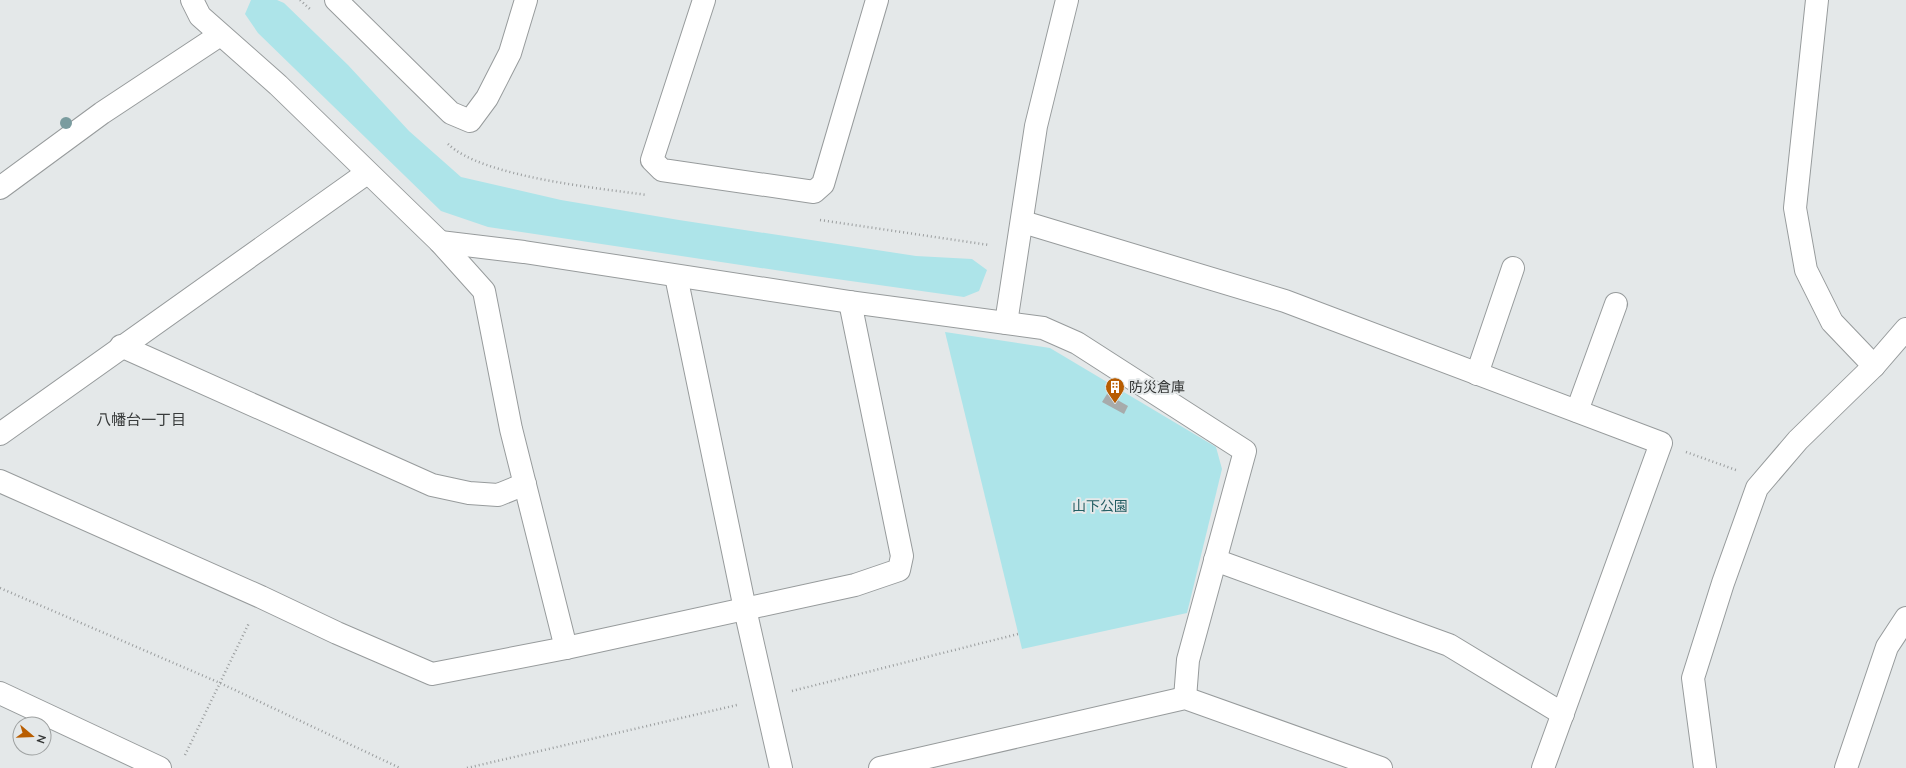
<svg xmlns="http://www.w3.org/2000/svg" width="1906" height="768" viewBox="0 0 1906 768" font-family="'Nunito Sans','Noto Sans JP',sans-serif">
	<rect width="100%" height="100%" fill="#e4e8e9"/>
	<g fill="#ade4e9">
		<polygon points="251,0 277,0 284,3 348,65 409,131 461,177 561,200 679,220 916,256 972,259 987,270 979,291 964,297 808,275 488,227 441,211 258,33 245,14"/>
		<polygon points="945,332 1050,348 1216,447 1222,469 1187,613 1022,649"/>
	</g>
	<polygon fill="#a7abab" points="1107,394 1128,406 1124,414 1102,402"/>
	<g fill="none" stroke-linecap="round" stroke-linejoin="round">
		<defs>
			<g id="minor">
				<polyline points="192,0 200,16 278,85 440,242 484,291 511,429 566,648"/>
				<polyline points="336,0 451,113 470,121 487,98 510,53 526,0"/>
				<polyline points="704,0 652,160 662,170 814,192 823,184 877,0"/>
				<polyline points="1817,0 1795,208 1806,270 1832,322 1874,366"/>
				<polyline points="0,188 102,113 220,35"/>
				<polyline points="1023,222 1285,301 1661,443 1543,768"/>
				<polyline points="440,242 524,252 850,302 1043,328 1077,343 1245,451 1188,660 1185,698"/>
				<polyline points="676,276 745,609 781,768"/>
				<polyline points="1006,323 1036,126 1067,0"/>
				<polyline points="121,346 432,485 469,493 498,495 525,484"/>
				<polyline points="1477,374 1513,268"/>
				<polyline points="1577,411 1616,304"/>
				<polyline points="0,434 367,173"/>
				<polyline points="0,481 261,597 337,633 432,674 566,648 855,585 899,570 902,556 850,302"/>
				<polyline points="1215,560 1449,645 1563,714"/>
				<polyline points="0,693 160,768"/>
				<polyline points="880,768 1185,698 1381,768"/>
				<polyline points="1705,768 1693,678 1723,583 1757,488 1798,440 1874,366 1906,329"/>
				<polyline points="1846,768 1887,647 1906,618"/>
			</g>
		</defs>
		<use href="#minor" stroke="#979b9c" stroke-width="24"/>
		<g stroke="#9a9d9e" stroke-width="2.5" stroke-dasharray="1 3" stroke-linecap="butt">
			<polyline points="300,0 310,9"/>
			<path d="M448 144C482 177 598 188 647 195"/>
			<polyline points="820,220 989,245"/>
			<polyline points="1686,452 1736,470"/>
			<polyline points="0,588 220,683 400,768"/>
			<polyline points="792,691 1018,634"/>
			<polyline points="185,755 249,623"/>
			<polyline points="467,768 737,705"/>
		</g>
		<use href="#minor" stroke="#fff" stroke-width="22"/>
	</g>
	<circle fill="#7a9c9f" cx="66" cy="123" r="6"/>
	<defs>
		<symbol id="building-pin" viewBox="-11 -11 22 30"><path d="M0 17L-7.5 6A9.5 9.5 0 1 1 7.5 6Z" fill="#b85d01" stroke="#e4e8e9"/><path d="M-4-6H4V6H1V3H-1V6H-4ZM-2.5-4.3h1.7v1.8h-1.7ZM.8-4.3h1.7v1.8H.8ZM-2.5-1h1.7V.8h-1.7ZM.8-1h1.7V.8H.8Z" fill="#fff"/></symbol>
	</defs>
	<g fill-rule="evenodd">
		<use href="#building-pin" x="1104" y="376" width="22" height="30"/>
	</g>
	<g text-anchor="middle" stroke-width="4" stroke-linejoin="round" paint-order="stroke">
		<g font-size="14" fill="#343636" stroke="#e4e8e9" text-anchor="start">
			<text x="1129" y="392">防災倉庫</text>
		</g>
		<g font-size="14" fill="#245e63" stroke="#e4e8e9">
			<text x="1100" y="511">山下公園</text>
		</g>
		<g font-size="15" fill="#383b3b" stroke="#e4e8e9">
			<text x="141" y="425">八幡台一丁目</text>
		</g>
	</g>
	<g transform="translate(32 736) rotate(109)"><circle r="19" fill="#e4e8e9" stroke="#9ea1a1"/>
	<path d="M0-3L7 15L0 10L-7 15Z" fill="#b85d01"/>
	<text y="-6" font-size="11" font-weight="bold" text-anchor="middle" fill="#343636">N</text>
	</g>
</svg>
